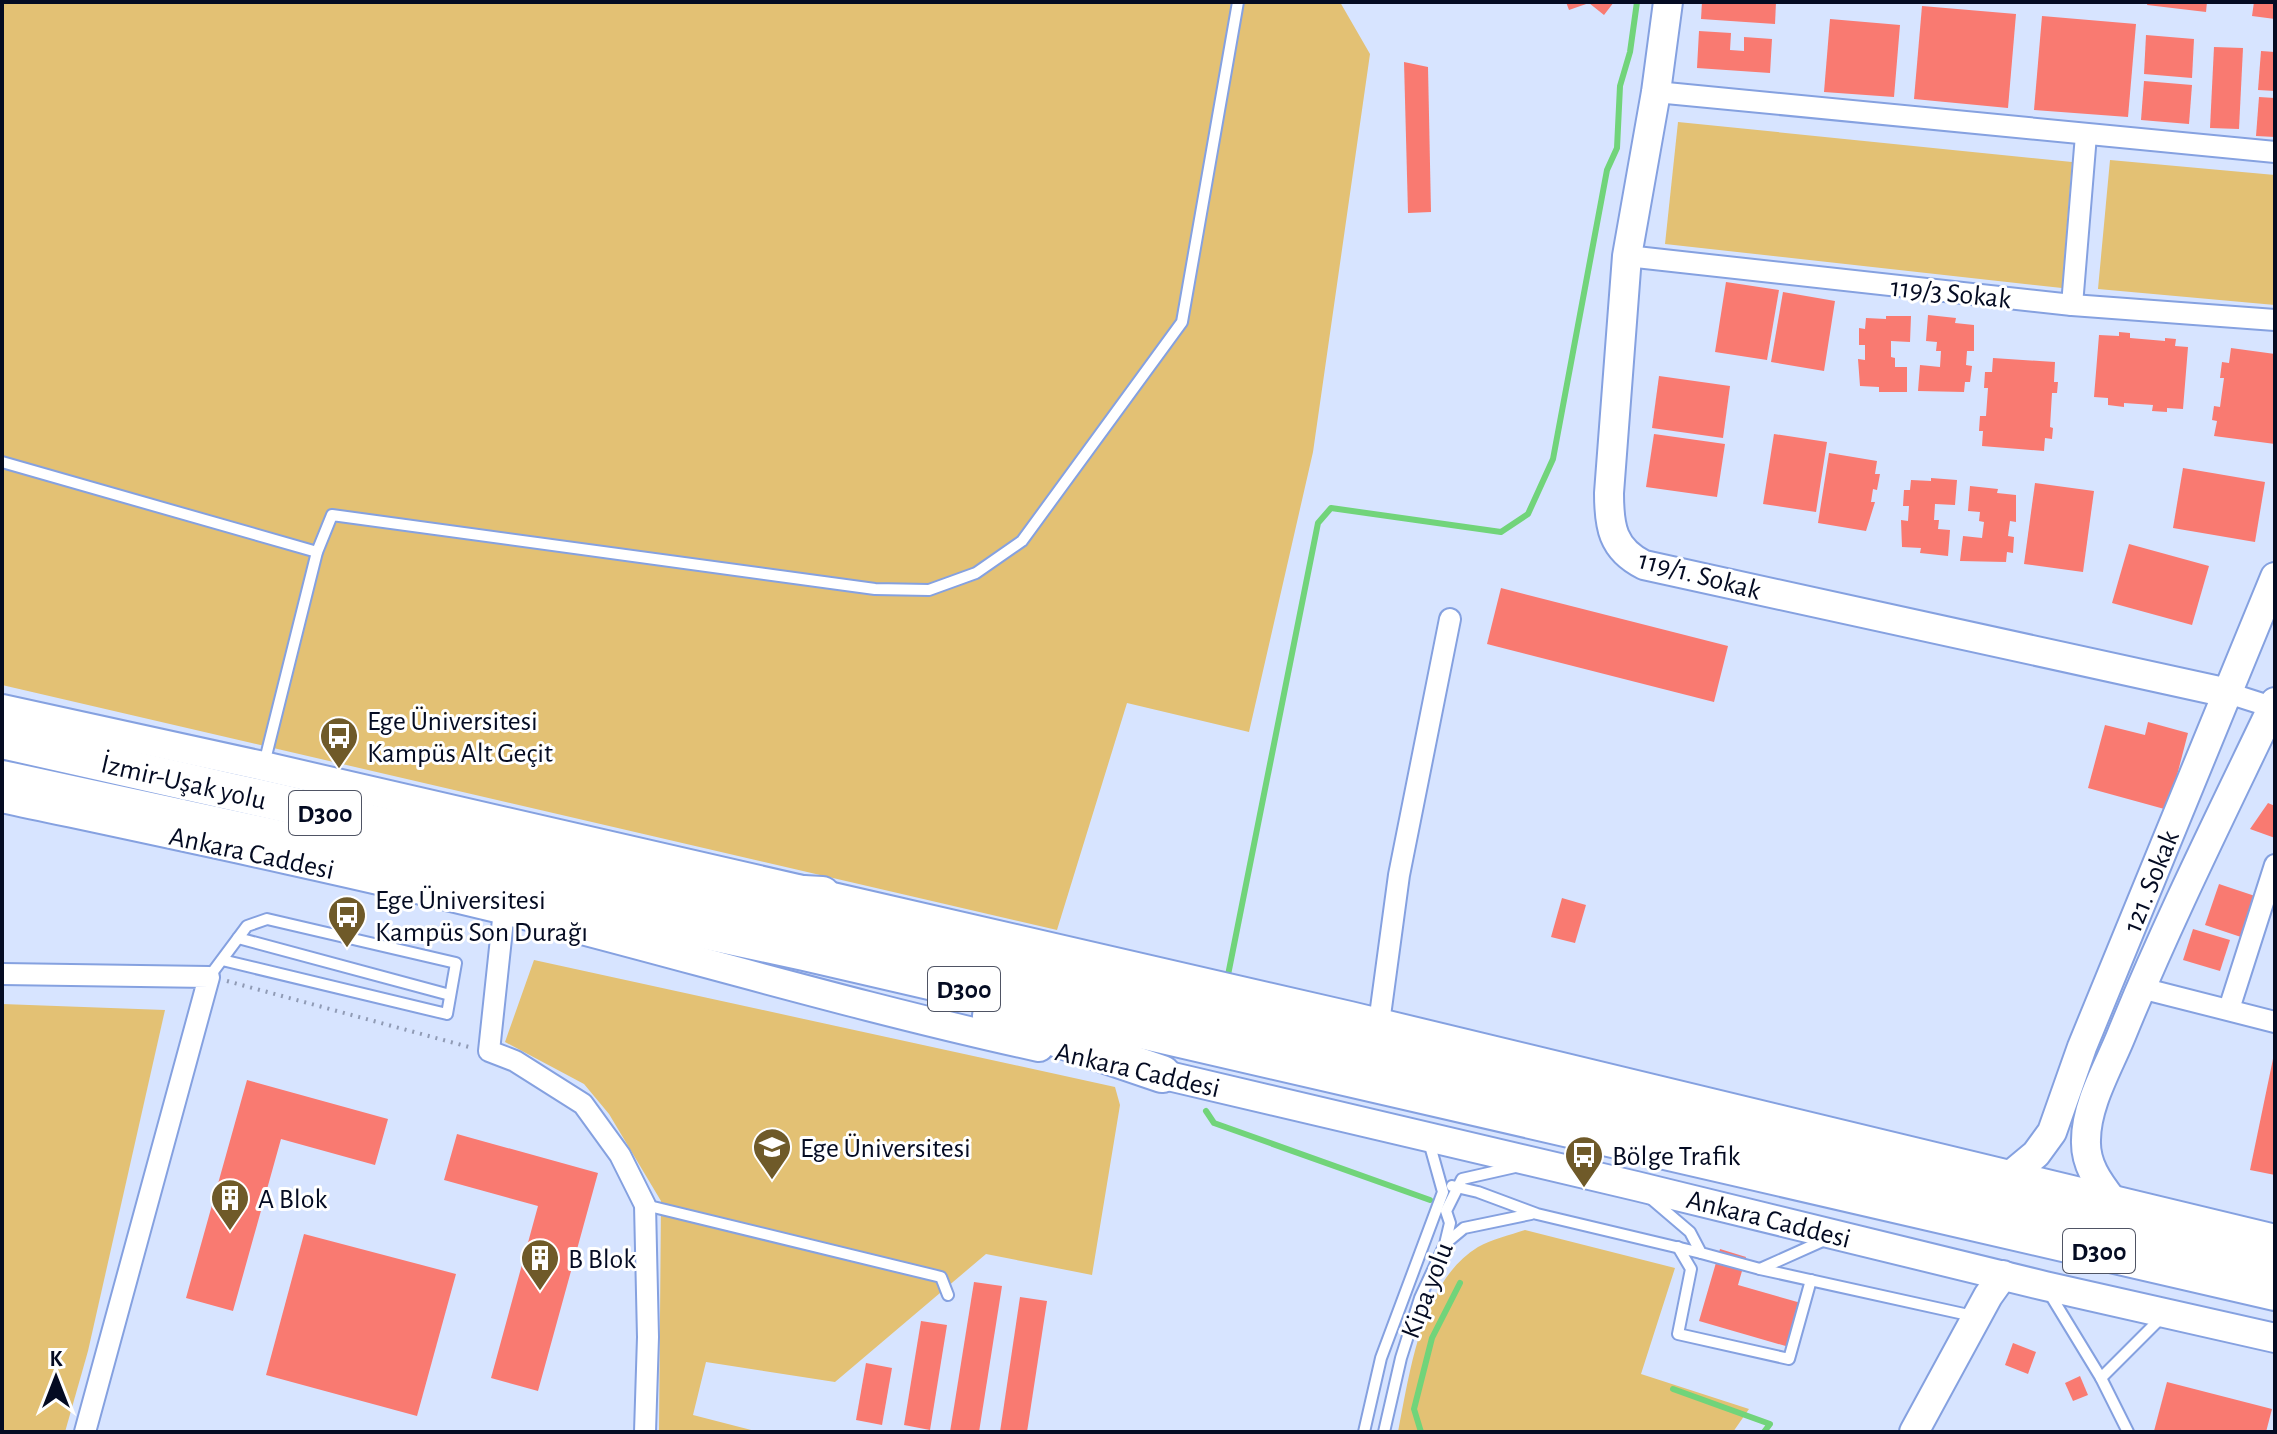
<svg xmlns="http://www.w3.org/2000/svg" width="2277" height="1434" viewBox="0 0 2277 1434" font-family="'Alegreya Sans',sans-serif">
	<rect width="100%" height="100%" fill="#d7e4ff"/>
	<g fill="#e3c174">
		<polygon points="2,2 1340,2 1370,54 1313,452 1249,732 1127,703 1057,930 2,685"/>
		<polygon points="1678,122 2072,162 2062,288 1665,244"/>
		<polygon points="2110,160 2275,175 2275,305 2098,289"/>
		<polygon points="534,960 1115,1087 1120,1105 1092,1275 986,1254 835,1382 706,1362 693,1415 759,1432 659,1432 661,1201 609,1114 584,1084 505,1042"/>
		<polygon points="2,1004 165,1010 88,1351 65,1432 2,1432"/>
		<path d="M1525 1230 1675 1268 1641 1374 1749 1409 1733 1432H1398C1410 1372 1421 1282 1478 1247 1492 1239 1510 1235 1525 1230Z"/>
	</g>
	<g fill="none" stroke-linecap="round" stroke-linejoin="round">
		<g stroke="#71d47a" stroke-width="6">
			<polyline points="1227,980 1318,523 1331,508 1501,532 1528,514 1553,459 1607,170 1617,148 1620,86 1630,52 1637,2"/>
			<polyline points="1206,1111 1214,1123 1430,1200"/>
			<polyline points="1673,1389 1770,1424 1764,1432"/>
			<polyline points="1421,1432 1414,1409 1432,1338 1460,1283"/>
		</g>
	</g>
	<g fill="#f97a71">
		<polygon points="1566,2 1614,2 1604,15 1589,3 1569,10"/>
		<polygon points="1702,2 1776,2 1775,24 1701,19"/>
		<polygon points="2148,2 2207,2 2206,12 2147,5"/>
		<polygon points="2254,2 2275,2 2275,19 2252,16"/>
		<polygon points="1922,6 2016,14 2008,108 1914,99"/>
		<polygon points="2042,16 2136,24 2128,117 2034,110"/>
		<polygon points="1830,19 1900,25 1894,97 1824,92"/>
		<polygon points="1699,31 1731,33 1730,50 1744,51 1744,37 1772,39 1770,73 1697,68"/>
		<polygon points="2146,35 2194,39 2192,78 2144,74"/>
		<polygon points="2214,47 2243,48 2239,129 2210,128"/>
		<polygon points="2261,51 2275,52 2275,91 2258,90"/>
		<polygon points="1404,62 1428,67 1431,212 1408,213"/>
		<polygon points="2144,81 2192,85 2189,124 2141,120"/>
		<polygon points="2259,97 2275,98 2275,137 2256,136"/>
		<polygon points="1726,282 1779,290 1767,360 1715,352"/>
		<polygon points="1783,292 1835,301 1824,371 1771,362"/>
		<polygon points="1928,315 1956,318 1955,323 1974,325 1974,351 1967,351 1966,365 1972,366 1970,382 1965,382 1964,392 1918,391 1920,365 1940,367 1941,351 1936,351 1937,342 1926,341"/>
		<polygon points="1886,316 1911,316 1910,342 1891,341 1891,357 1895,358 1895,367 1907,367 1907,392 1879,392 1879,387 1860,386 1858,359 1865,360 1865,345 1859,345 1859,328 1865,329 1866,318 1886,319"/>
		<polygon points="2119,332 2130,333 2130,338 2165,341 2165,338 2176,339 2175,346 2188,347 2183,409 2167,408 2167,412 2152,411 2153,405 2124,403 2124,407 2108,405 2108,398 2094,397 2099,335 2119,336"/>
		<polygon points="2231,348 2275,354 2275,444 2214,436 2217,421 2212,420 2214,406 2220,407 2224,378 2220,378 2222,362 2229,363"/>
		<polygon points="1993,358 2055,362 2054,382 2058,382 2057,393 2052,393 2050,427 2053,428 2052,439 2045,438 2044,451 1982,446 1983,431 1979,431 1980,416 1986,416 1988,388 1984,388 1985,372 1992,372"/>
		<polygon points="1659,376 1730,386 1723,438 1652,428"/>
		<polygon points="1654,434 1725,444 1717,497 1646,487"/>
		<polygon points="1774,434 1827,442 1816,512 1763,504"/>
		<polygon points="1829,453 1877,461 1875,474 1880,474 1877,490 1873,489 1871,502 1875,502 1866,531 1818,523"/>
		<polygon points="2183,468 2265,482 2255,542 2173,528"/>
		<polygon points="1931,478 1957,480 1955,505 1935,504 1934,520 1939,520 1938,529 1950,530 1948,556 1920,553 1921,548 1902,547 1901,520 1908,521 1909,506 1903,506 1904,490 1910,490 1911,480 1931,481"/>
		<polygon points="2035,483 2094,491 2083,572 2024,564"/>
		<polygon points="1970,486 1998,489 1997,493 2016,495 2016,522 2010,521 2008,536 2014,537 2013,553 2007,552 2006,562 1960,561 1963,536 1982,538 1984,522 1979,521 1980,512 1968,511"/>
		<polygon points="2129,544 2209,566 2192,625 2112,603"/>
		<polygon points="1501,588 1728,646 1714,702 1487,644"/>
		<polygon points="2148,722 2188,733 2168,810 2088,788 2105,725 2145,735"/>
		<polygon points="2268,803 2275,806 2275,838 2250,829"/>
		<polygon points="2219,884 2261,898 2247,939 2205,925"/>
		<polygon points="1562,898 1586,905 1575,943 1551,937"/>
		<polygon points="2193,929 2230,940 2220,971 2183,960"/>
		<polygon points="2274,1054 2275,1054 2275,1175 2250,1170"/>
		<polygon points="247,1080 388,1119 375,1165 281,1139 233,1311 186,1298"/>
		<polygon points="457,1134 598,1173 538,1391 491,1378 538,1206 444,1180"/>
		<polygon points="304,1234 456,1274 417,1416 266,1375"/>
		<polygon points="1720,1249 1746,1257 1738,1285 1801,1303 1789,1347 1699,1321"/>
		<polygon points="974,1282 1002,1286 979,1432 950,1432"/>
		<polygon points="1020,1297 1047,1301 1027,1432 1000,1432"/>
		<polygon points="921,1321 947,1325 930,1430 904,1425"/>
		<polygon points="2013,1343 2036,1352 2028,1374 2005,1365"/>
		<polygon points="866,1363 892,1368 882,1425 856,1420"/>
		<polygon points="2080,1376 2088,1395 2073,1401 2065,1383"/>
		<polygon points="2167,1382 2272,1409 2266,1432 2154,1431"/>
	</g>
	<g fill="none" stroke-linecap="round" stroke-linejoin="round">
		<defs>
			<g id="lane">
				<polyline points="2,462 317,552"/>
				<polyline points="264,764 317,552 332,515 875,589 929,590 976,573 1022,541 1182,322 1238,2"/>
				<polyline points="238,938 450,995"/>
				<polyline points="209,977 247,926 267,919 456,963 447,1014 222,960"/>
				<polyline points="1452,1186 1478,1192 1537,1214 1701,1253"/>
				<polyline points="1649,1197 1690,1232 1701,1253 1760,1269 1827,1239"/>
				<polyline points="645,1205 941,1277 948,1295"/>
				<polyline points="1446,1243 1464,1228 1531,1214"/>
				<polyline points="1678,1247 1691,1269 1678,1334 1789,1359 1811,1280"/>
				<polyline points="1760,1269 1973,1316"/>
				<polyline points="2048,1291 2101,1378 2128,1432"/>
				<polyline points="2101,1378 2162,1317"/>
				<polyline points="1364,1432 1381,1358 1443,1192 1429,1142"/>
				<polyline points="1384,1432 1401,1358 1420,1298 1445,1244 1450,1223 1446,1211 1462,1179 1515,1167"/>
			</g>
			<g id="street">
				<polyline points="1656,92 2275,152"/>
				<polyline points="1627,256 2072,305 2275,320"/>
				<polyline points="2072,305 2086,135"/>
				<polyline points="2228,693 2275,708"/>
				<polyline points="504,910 489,1051 515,1061 583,1104 620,1155 645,1205 648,1337 645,1432"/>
				<polyline points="2,974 209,977 85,1432"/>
				<polyline points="2141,988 2275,1022"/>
				<polyline points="2229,1009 2275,865"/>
				<polyline points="1379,1023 1399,875 1450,619"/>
			</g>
			<g id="secondary">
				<path d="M1668 2 1656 92 1627 256 1609 493C1609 526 1612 549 1644 565L2228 693"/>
				<polyline points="2,709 263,766 1350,1016 2275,1239"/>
				<path d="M2 798C170 834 338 869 505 910 683 955 860 1008 1039 1047"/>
				<polyline points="1143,1070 1636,1186 2045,1286 2275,1338"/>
				<polyline points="2012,1174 2036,1154 2052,1132 2082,1047 2275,577"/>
				<path d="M2112 1200C2098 1182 2085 1164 2086 1140 2086 1105 2108 1068 2121 1036 2167 923 2222 813 2275 702"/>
				<polyline points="1914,1432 1988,1296 2003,1275"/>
			</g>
			<g id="highway">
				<path d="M2 740C760 911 1519 1081 2275 1262"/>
				<polyline points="2,779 804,952 2275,1292"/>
				<polyline points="749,891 822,895"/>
				<polyline points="991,1016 1162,1074"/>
			</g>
		</defs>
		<use href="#lane" stroke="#85a1e0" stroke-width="14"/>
		<use href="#street" stroke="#85a1e0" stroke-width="24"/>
		<use href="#secondary" stroke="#85a1e0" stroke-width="32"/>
		<use href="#highway" stroke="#85a1e0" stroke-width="40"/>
		<polyline stroke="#909bb5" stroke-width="4" stroke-dasharray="2 6" stroke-linecap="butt" points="227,981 469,1047"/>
		<use href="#lane" stroke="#fff" stroke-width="10"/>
		<use href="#street" stroke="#fff" stroke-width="20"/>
		<use href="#secondary" stroke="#fff" stroke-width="28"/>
		<use href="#highway" stroke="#fff" stroke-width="36"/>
	</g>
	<defs>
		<symbol id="bus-pin" viewBox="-11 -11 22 30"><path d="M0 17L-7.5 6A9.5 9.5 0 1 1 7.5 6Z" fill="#6f5a29" stroke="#fff"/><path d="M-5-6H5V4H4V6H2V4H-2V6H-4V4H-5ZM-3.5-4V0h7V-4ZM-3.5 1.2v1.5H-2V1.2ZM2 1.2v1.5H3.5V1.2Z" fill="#fff"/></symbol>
		<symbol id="university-pin" viewBox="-11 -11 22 30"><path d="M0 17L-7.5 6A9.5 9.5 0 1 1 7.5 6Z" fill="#6f5a29" stroke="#fff"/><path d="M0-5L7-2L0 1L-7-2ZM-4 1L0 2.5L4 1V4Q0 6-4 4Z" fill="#fff"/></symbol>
		<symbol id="building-pin" viewBox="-11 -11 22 30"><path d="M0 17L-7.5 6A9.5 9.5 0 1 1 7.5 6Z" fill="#6f5a29" stroke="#fff"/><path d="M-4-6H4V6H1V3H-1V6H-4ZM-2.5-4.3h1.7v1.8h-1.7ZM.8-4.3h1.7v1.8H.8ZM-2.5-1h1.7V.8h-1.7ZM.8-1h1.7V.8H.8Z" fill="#fff"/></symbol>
	</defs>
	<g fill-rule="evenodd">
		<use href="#bus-pin" x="317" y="714" width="44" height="60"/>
		<use href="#bus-pin" x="325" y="893" width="44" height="60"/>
		<use href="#university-pin" x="750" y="1125" width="44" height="60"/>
		<use href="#bus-pin" x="1562" y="1133" width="44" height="60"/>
		<use href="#building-pin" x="208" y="1176" width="44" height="60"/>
		<use href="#building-pin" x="518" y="1236" width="44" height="60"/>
	</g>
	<g text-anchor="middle" stroke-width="6" stroke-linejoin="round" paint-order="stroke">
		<g fill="#fff" stroke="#4f5464" stroke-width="2">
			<rect x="289" y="791" width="72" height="44" rx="6"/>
			<rect x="928" y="967" width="72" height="44" rx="6"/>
			<rect x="2063" y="1229" width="72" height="44" rx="6"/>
		</g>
		<g font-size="26" font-weight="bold" fill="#040b22">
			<text x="325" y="822">D300</text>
			<text x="964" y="998">D300</text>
			<text x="2099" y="1260">D300</text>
		</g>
		<g font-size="28" fill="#040b22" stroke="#fff">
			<text transform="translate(1951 292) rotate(6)" y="10">119/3 Sokak</text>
			<text transform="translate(1700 574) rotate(15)" y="10">119/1. Sokak</text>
			<text transform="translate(184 781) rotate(13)" y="10">İzmir-Uşak yolu</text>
			<text transform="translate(252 852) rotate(12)" y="10">Ankara Caddesi</text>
			<text transform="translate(2150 881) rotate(-68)" y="10">121. Sokak</text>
			<text transform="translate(1138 1069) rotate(13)" y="10">Ankara Caddesi</text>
			<text transform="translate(1769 1218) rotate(14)" y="10">Ankara Caddesi</text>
			<text transform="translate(1426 1290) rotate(-69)" y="10">Kipa yolu</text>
		</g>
		<g font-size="28" fill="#040b22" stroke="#fff" text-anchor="start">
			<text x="367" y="730">Ege Üniversitesi<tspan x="367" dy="32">Kampüs Alt Geçit</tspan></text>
			<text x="375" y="909">Ege Üniversitesi<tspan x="375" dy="32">Kampüs Son Durağı</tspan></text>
			<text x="800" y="1157">Ege Üniversitesi</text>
			<text x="1612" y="1165">Bölge Trafik</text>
			<text x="258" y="1208">A Blok</text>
			<text x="568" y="1268">B Blok</text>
		</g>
	</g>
	<rect width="2277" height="1434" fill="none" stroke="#040b22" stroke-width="8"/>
	<g transform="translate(56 1378)" stroke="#ffffff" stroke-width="6" paint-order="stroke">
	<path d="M0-6L14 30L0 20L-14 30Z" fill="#040b22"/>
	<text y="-12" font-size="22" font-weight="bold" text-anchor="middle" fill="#040b22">K</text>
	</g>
</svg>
